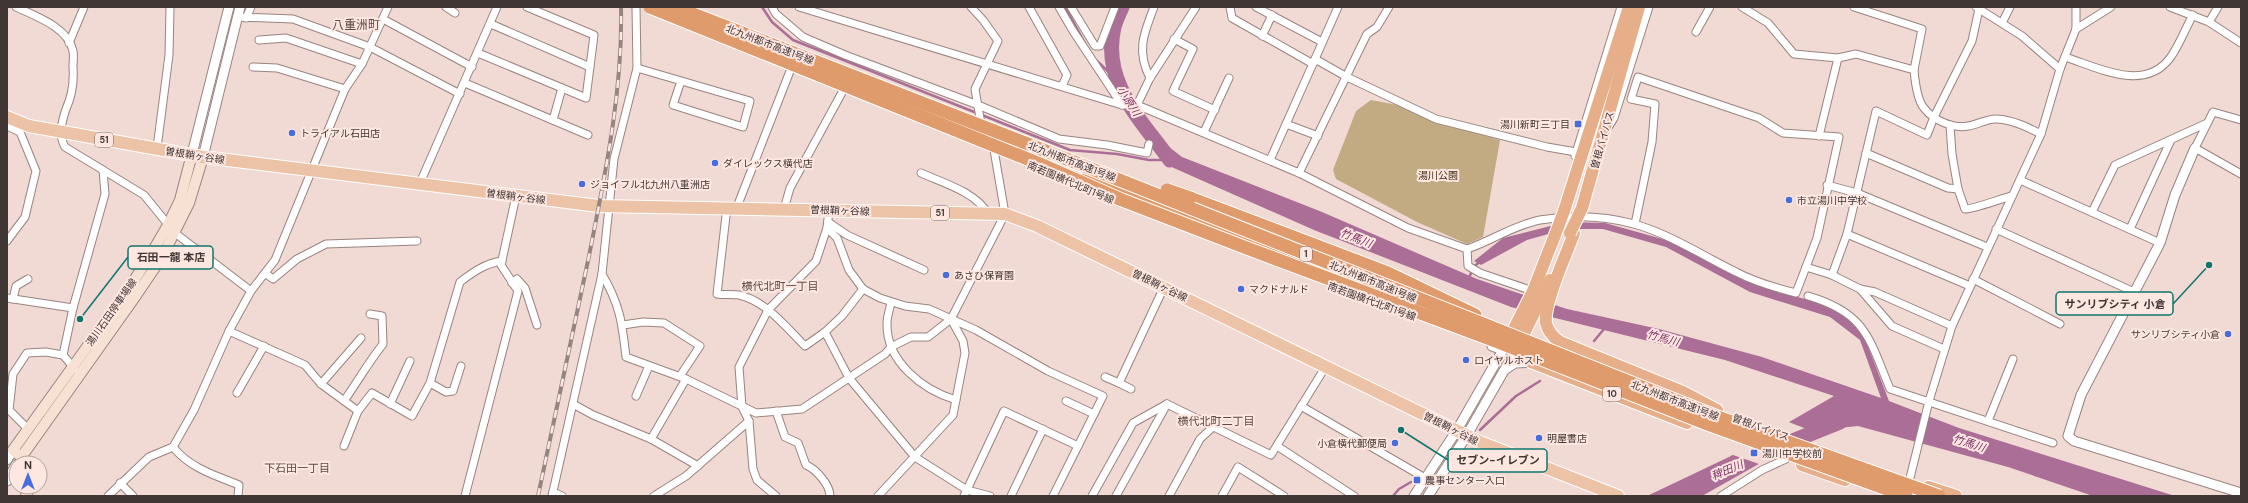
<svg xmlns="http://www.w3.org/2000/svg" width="2248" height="503" viewBox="0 0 2248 503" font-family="'DM Sans','Noto Sans JP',sans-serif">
	<rect width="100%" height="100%" fill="#f1d9d4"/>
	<polygon fill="#c2aa82" points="1371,100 1403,106 1432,120 1500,140 1483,237 1467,244 1417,222 1336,179 1333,170 1356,111"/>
	<polygon fill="#ab6e96" points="1164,143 1182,157 1322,212 1477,279 1515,292 1567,309 1659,329 1762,357 1881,398 1860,340 1830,317 1750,292 1666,247 1603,229 1566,229 1527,240 1481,265 1474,261 1503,238 1566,222 1605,223 1666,240 1765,288 1830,306 1853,322 1864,336 1889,401 1959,428 2175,496 2093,496 2008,467 1858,426 1819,430 1702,496 1647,496 1729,457 1834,396 1725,360 1511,307 1314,230 1167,165 1160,159 1159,144"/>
	<polygon fill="#f1d9d4" points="1786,421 1817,433 1762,465 1730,454"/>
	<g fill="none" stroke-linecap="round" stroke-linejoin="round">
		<g stroke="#ab6e96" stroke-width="2.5">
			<polyline points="762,7 772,22 793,40 1070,150 1117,154 1149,160 1163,160"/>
			<polyline points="1065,7 1086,45"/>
			<polyline points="1097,61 1115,78"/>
			<polyline points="1469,278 1473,268 1480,261"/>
			<polyline points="1594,341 1604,329"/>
			<polyline points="1480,430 1516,396 1540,381"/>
			<polyline points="1393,496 1399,489 1411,482"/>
		</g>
		<g stroke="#ab6e96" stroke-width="15">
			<path d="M1122 7C1119 14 1116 20 1114 27 1101 82 1141 120 1170 160"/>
			<polyline points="1795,440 1840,422"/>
		</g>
		<defs>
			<g id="minor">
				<path d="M16 7C35 16 68 27 73 51 74 56 73 62 73 67 74 81 72 96 66 109 62 121 58 135 65 147L144 195 175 233 251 291"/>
				<polyline points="446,7 455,13"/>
				<polyline points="772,7 776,14 803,37 845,55 978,105 1059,139 1107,145 1147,153 1149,144"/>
				<polyline points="799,7 1122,105 1137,105 1299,173 1408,228 1467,249 1468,266 1480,273 1533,291"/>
				<polyline points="1029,7 1067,75 1062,86"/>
				<polyline points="1059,7 1073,31 1122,105"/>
				<polyline points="1071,7 1095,46 1100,46 1115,7"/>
				<polyline points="1230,7 1232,18 1313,64"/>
				<polyline points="1256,7 1322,42"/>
				<path d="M1742 7 1768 23 1794 54 1838 58 1856 54 1914 70C1915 81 1917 100 1924 108 1933 120 1953 129 1968 126 1977 125 1988 118 1997 119 2013 120 2027 127 2041 134"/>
				<polyline points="1854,7 1922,29 1914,70"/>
				<polyline points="1976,7 2022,36 2060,69"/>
				<polyline points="2170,7 2209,22 2241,43"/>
				<polyline points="237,17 293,19 370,47 460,94"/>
				<polyline points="246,18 251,7"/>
				<polyline points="383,19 472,67"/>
				<polyline points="2209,22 2218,7"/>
				<polyline points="2002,23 2010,7"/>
				<polyline points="491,24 590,67"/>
				<polyline points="2076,29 2111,7"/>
				<polyline points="1696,32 1710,7"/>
				<polyline points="1262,36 1272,15"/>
				<polyline points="1174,39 1193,49 1173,91 1215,110"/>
				<polyline points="259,40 286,38 362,64"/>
				<polyline points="69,43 84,7"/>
				<polyline points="478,53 586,98 594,35 527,7"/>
				<path d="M2065 57C2097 67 2144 93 2170 58 2179 46 2185 29 2193 15"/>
				<polyline points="1315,59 1338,7"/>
				<polyline points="253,67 277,68 345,89"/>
				<polyline points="637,68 750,101 743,127 673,105 681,81"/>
				<path d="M1150 78C1136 51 1144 33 1154 7"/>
				<polyline points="465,83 588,135"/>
				<polyline points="1137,105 1150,78 1196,7"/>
				<polyline points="553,120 562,88"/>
				<polyline points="2241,120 2213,112 2195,148 2241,174"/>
				<polyline points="1286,124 1318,136"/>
				<polyline points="7,126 20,132 36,171 25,217 7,241"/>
				<polyline points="1609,126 1614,118 1649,7"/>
				<polyline points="1204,132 1229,78"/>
				<polyline points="1819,136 1838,58"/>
				<polyline points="157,148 169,55 170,7"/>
				<polyline points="1866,153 1948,188 1958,189 1952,154 1950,125"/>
				<polyline points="1575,156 1621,7"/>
				<polyline points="1270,160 1315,59 1347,77 1436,119 1547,147 1576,152"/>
				<path d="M921 173C943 183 976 192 988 214"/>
				<polyline points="1299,173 1367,34 1377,27 1389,7"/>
				<polyline points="2020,180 2160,243"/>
				<polyline points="420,183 497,7"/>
				<polyline points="1827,185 1857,193 1987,247"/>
				<path d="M1958 189 1965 209C1971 210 2003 198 2012 196"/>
				<path d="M727 207 717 294C724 295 732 294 739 295 766 301 786 327 805 346L825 332 849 378 915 457 967 490 990 496"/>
				<polyline points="737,207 792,66"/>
				<polyline points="784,209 790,188 845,87"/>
				<polyline points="2092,212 2115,165 2205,124"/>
				<polyline points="828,222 847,235 924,270"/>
				<polyline points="1635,224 1652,142 1655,104 1631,99 1638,77 1759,118 1783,133 1839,137 1817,238 1806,267 1832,275 1860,289 1892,326 1944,349"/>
				<polyline points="827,228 837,238 849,270 863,289 880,298 905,306 929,309 976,330 1048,371 1103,396 1053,496"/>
				<polyline points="1996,229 2134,292"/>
				<polyline points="2130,229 2170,142"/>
				<polyline points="1847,234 1970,286"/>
				<path d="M1467 249C1491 241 1514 225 1540 220 1571 215 1604 216 1634 224 1670 234 1703 256 1736 272 1755 282 1776 288 1796 293L1806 267"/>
				<polyline points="265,273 273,279 297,259 326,244 417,241"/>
				<path d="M602 274C620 305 622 322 626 357L686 379 756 413 802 409 885 354 891 347 911 337H928L951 319 1005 214 994 150 981 124 975 89 998 41 983 20 971 7"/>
				<polyline points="1832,275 1847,234 1876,111 1927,135 1934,117 1972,41 1979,9"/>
				<polyline points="1973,279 2060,324"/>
				<polyline points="512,283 517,279 525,288 537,325"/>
				<polyline points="1860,289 1875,292 1952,326"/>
				<path d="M1808 296C1866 313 1869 338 1890 389L2053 443"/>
				<polyline points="7,298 73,308"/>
				<polyline points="13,299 16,286 28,279"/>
				<path d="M891 302C890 309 887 316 887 323 886 362 923 390 956 400"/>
				<polyline points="623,325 643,322 664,323 700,346 680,376"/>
				<polyline points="229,331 305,365 321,384 358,411"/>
				<polyline points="825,332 842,316 863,289"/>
				<polyline points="75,369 63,355 73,308 105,194 103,170"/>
				<polyline points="1105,377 1119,383"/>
				<polyline points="430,383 446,392 453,391 461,366"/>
				<polyline points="321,384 361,338"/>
				<polyline points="1131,389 1119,383 1164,287"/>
				<polyline points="237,393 264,346"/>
				<polyline points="636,396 649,366"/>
				<path d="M344 401C358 381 368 363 383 344L382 316 370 314"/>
				<polyline points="1066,401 1094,414"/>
				<polyline points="390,404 410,361"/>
				<polyline points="573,404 593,415 651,439 698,466"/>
				<polyline points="1301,406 1425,478"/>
				<path d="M776 411 785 437 798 443 806 465C816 469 830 485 830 496"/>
				<polyline points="1988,421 2013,359"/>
				<polyline points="28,429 9,410 13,374 27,353 46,352 63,355"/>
				<polyline points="651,439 686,379"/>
				<path d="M344 446 358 411 372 393 412 416 430 383 460 282C473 272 486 263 502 261"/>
				<polyline points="1277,446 1354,496"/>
				<path d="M173 447C190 468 214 475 239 485L238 496"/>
				<polyline points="120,483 133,496"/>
				<polyline points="1908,486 1929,401 1952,326 2041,134 2060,69 2076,29 2076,7"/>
				<polyline points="553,492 562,496"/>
				<polyline points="108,496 149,457 173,447 194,410 229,331 251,291 275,260 345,89 362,64 388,7"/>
				<polyline points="465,496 518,291 501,265 516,196"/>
				<polyline points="552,496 602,274 614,159 637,68 636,7"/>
				<polyline points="654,496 686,476 749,421"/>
				<polyline points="776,496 757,480 753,469 749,421 742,407 739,367 768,310 816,261 827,228 829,210"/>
				<polyline points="878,496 953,415 965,353 963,341 951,319"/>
				<polyline points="964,496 1004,411 1078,446"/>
				<polyline points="1011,496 1043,429"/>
				<polyline points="1092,496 1133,423 1167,404"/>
				<polyline points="1116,496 1167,404 1271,455 1326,366"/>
				<polyline points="1169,496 1200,439 1213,427"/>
				<polyline points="1222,496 1238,467 1284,496"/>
				<polyline points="1721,496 1762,470 1786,459"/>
			</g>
			<g id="tertiary">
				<polyline points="2195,148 2175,195 2160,243 2081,395 2068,436 2074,441 2241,493"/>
				<polyline points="192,154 229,7"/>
				<polyline points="203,157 240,7"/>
				<polyline points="1506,369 1515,363 1533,362"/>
				<polyline points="7,460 13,450"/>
				<polyline points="7,481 16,465"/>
				<polyline points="1414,496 1457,430 1503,350 1492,346"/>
				<polyline points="1428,496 1467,435 1513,355"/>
			</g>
			<g id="secondary">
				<polyline points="22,456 137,294 162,257 189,203 203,157"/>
				<polyline points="28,463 13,450 128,290 154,249 168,225 180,200 192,154"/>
				<polyline points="26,496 29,487"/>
			</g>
			<polyline id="primary" points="7,117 29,126 203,157 599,206 1005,214 1037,226 1480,442 1618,496"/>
			<g id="trunk">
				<polyline points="1582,208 1639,7"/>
				<polyline points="1564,211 1629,7"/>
				<path d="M1574 233C1567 253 1543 305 1546 323 1548 332 1553 337 1560 342L1683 392 1717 410"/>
				<polyline points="1507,343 1533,291 1555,235"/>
				<polyline points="1517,348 1550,280"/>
				<polyline points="1531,362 1687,423"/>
				<polyline points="1802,465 1845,480"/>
				<polyline points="1928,487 1956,496"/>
			</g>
			<g id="motorway">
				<polyline points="1086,179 1126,192 1355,282"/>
				<polyline points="1190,198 1388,273 1475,315"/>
			</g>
		</defs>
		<use href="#minor" stroke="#998480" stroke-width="9"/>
		<use href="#tertiary" stroke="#998480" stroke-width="11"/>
		<use href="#secondary" stroke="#998480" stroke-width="12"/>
		<use href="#primary" stroke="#fff" stroke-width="14"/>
		<use href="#trunk" stroke="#fff" stroke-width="14"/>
		<use href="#motorway" stroke="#fff" stroke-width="15"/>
		<use href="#minor" stroke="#fff" stroke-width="7"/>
		<use href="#tertiary" stroke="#fff" stroke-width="9"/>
		<use href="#secondary" stroke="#f6e1d3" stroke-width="10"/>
		<use href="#primary" stroke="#ecc3a7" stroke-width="12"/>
		<use href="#trunk" stroke="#e6af8a" stroke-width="12"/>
		<use href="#motorway" stroke="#e09b6c" stroke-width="13"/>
		<defs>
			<path id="rail" d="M538 496C555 416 572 336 589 256 605 175 623 90 621 7"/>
		</defs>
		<use href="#rail" stroke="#958582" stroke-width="4"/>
		<use href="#rail" stroke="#fee6e1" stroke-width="2.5" stroke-dasharray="8" stroke-linecap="butt"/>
		<defs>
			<g id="trunk-bridge">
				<polyline points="1570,233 1582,208"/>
				<polyline points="1555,235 1564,211"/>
			</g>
			<g id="motorway-bridge">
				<polyline points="650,7 1040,164 1122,200 1252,250 1498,342 1710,425 1906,496"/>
				<polyline points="675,7 1064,158 1715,416 1939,496"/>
				<polyline points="1167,190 1190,198"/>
			</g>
		</defs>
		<use href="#trunk-bridge" stroke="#fff" stroke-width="14" stroke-linecap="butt"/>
		<use href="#motorway-bridge" stroke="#fff" stroke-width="15" stroke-linecap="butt"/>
		<use href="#trunk-bridge" stroke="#e6af8a" stroke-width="12"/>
		<use href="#motorway-bridge" stroke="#e09b6c" stroke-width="13"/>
	</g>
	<g fill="#466cde" stroke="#fee6e1" stroke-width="1.5">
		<rect x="1574" y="120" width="8" height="8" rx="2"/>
		<circle cx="292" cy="133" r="4"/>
		<circle cx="715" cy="163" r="4"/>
		<circle cx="582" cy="184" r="4"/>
		<circle cx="1789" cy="200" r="4"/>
		<circle cx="946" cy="275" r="4"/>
		<circle cx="1241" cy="289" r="4"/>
		<circle cx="2228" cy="334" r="4"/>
		<circle cx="1466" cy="360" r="4"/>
		<circle cx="1539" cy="438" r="4"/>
		<circle cx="1395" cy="443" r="4"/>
		<rect x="1750" y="449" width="8" height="8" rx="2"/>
		<rect x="1413" y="476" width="8" height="8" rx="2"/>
	</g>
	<g text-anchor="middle" stroke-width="4" stroke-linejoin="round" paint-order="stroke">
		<g fill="#fee6e1" stroke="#796c69" stroke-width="1">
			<rect x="95" y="133" width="18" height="14" rx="3"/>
			<rect x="931" y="206" width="18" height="14" rx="3"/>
			<rect x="1300" y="247" width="12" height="14" rx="3"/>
			<rect x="1603" y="387" width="18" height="14" rx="3"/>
		</g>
		<g font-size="9" font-weight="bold" fill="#403735">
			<text x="104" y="143">51</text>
			<text x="940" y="216">51</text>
			<text x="1306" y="257">1</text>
			<text x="1612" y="397">10</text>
		</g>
		<g font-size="10" fill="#403735" stroke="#fee6e1">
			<text transform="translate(770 44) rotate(21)" y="4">北九州都市高速1号線</text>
			<text transform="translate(1602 140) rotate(-74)" y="4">曽根バイパス</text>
			<text transform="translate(195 155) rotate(9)" y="4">曽根鞘ヶ谷線</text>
			<text transform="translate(1072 161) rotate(21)" y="4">北九州都市高速1号線</text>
			<text transform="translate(1071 182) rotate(23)" y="4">南若園横代北町1号線</text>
			<text transform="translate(516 196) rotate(7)" y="4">曽根鞘ヶ谷線</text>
			<text transform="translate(840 210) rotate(2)" y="4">曽根鞘ヶ谷線</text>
			<text transform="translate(1373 281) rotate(22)" y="4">北九州都市高速1号線</text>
			<text transform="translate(1160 285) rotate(26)" y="4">曽根鞘ヶ谷線</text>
			<text transform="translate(1372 301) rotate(20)" y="4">南若園横代北町1号線</text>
			<text transform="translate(111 312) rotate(-55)" y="4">湯川石田停車場線</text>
			<text transform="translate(1675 400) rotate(21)" y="4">北九州都市高速1号線</text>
			<text transform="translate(1761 427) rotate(20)" y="4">曽根バイパス</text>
			<text transform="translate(1451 428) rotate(27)" y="4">曽根鞘ヶ谷線</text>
		</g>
		<g font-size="10" fill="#403735" stroke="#fee6e1" text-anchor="start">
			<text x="1570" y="128" text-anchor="end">湯川新町三丁目</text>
			<text x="300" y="137">トライアル石田店</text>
			<text x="723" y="167">ダイレックス横代店</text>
			<text x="590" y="188">ジョイフル北九州八重洲店</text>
			<text x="1797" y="204">市立湯川中学校</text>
			<text x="954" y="279">あさひ保育園</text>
			<text x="1249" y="293">マクドナルド</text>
			<text x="2220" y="338" text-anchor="end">サンリブシティ小倉</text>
			<text x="1474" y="364">ロイヤルホスト</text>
			<text x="1547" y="442">明屋書店</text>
			<text x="1387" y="447" text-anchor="end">小倉横代郵便局</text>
			<text x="1762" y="457">湯川中学校前</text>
			<text x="1425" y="484">農事センター入口</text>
		</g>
		<g font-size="10" fill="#3c2c0f" stroke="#fee6e1">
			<text x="1438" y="179">湯川公園</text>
		</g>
		<g font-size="11" font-style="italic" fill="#792d63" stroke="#fee6e1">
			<text transform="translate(1129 101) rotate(57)" y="4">小原川</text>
			<text transform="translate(1356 238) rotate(21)" y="4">竹馬川</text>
			<text transform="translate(1663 338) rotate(15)" y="4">竹馬川</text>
			<text transform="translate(1969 443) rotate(18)" y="4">竹馬川</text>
			<text transform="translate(1727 470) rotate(-23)" y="4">稗田川</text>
		</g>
		<g font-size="11" fill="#5e4b47" stroke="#fee6e1">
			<text x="780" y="290">横代北町一丁目</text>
			<text x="1216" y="425">横代北町二丁目</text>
			<text x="297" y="472">下石田一丁目</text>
		</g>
		<g font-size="12" fill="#5e4b47" stroke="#fee6e1">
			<text x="356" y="29">八重洲町</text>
		</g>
	</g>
	<path fill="none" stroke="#0f766e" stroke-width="1.5" d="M80 319L128 257M2209 265L2173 304M1401 430L1448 460"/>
	<g fill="#0f766e" stroke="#fee6e1" stroke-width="1.5">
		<circle cx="80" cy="319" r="4"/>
		<circle cx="2209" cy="265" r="4"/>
		<circle cx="1401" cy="430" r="4"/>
	</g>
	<g fill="#fee6e1" stroke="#0f766e" stroke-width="1.5">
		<rect x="128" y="246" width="85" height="23" rx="4"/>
		<rect x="2056" y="292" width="117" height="23" rx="4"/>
		<rect x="1448" y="449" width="99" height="23" rx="4"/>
	</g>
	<g font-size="11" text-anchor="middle" font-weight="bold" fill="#403735">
		<text x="171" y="261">石田一龍 本店</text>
		<text x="2115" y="308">サンリブシティ 小倉</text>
		<text x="1498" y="464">セブン-イレブン</text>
	</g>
	<rect width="2248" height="503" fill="none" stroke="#403735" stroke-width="16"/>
	<g transform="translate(28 475)"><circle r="19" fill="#fee6e1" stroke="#b2a09c"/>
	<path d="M0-3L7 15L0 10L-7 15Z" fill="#466cde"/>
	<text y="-6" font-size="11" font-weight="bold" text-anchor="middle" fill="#403735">N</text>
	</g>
</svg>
